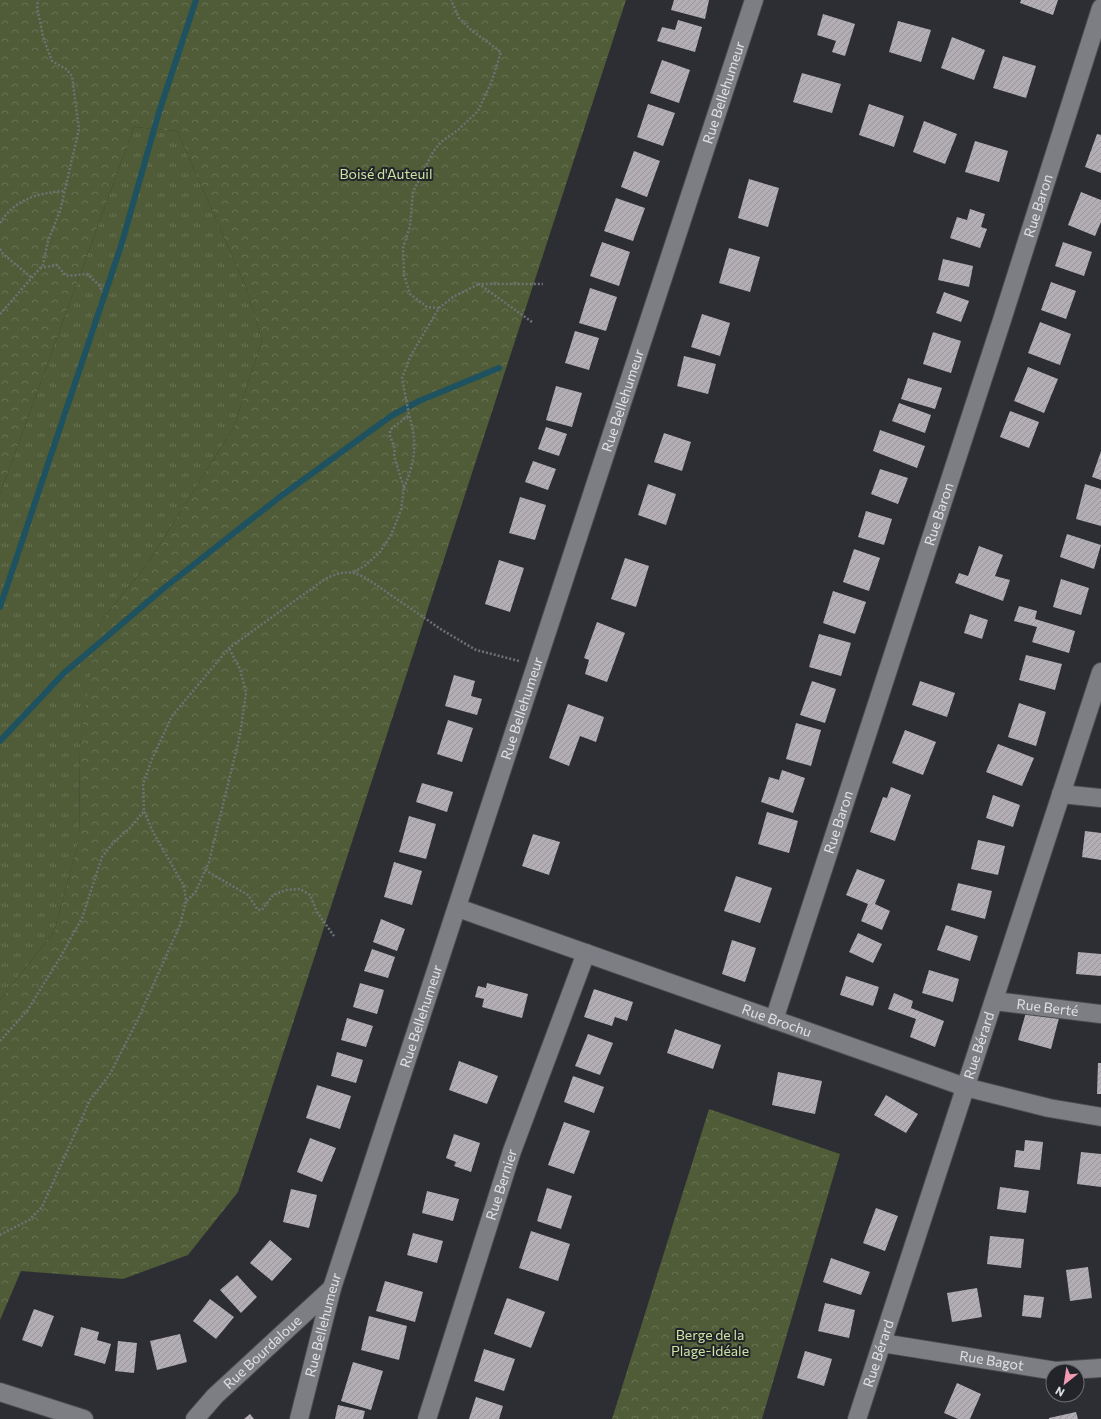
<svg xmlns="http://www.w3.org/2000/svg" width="1101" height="1419" viewBox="0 0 1101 1419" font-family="Commissioner,sans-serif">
	<defs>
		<pattern id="grass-tufts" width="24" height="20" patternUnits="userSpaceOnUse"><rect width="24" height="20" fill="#4f5c37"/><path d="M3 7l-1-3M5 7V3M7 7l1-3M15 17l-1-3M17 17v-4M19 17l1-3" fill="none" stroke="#687354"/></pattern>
		<pattern id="forest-crowns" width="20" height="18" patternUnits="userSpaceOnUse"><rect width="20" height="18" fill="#4f5c37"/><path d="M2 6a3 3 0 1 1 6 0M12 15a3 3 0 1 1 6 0" fill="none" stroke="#687354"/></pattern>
		<pattern id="building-hatch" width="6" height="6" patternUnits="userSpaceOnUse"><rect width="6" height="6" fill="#b3aeb4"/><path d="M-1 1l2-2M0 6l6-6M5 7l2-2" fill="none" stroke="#979398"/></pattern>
	</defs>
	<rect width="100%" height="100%" fill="#2c2e33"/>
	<polygon fill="url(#grass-tufts)" points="134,127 177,131 246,287 262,340 234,427 148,563 101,621 80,745 79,840 54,932 0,1000 0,494"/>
	<g fill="url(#forest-crowns)">
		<polygon points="0,0 626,0 238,1192 188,1255 123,1279 21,1271 0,1320 0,1000 54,932 79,840 80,745 91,668 101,621 148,563 234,427 262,340 246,287 177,131 134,127 0,494"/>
		<polygon points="709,1109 840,1154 762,1419 612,1419"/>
	</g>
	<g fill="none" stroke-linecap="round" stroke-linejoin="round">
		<g stroke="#1e5260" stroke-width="6">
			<polyline points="0,607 121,246 159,112 196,0"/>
			<polyline points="0,741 64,673 164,588 281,496 391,416 419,401 499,368"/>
		</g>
	</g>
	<g fill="url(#building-hatch)">
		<polygon points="674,0 709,0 705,19 671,10"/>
		<polygon points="1021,0 1058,0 1053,15 1020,3"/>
		<polygon points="823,14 855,24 845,56 832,52 836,41 817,35"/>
		<polygon points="678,20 702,27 695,52 657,41 662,27 675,30"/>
		<polygon points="898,21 931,30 921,62 889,52"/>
		<polygon points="952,37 985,50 974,80 941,68"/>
		<polygon points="1003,56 1036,66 1026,98 993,88"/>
		<polygon points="662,60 690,70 679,103 650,93"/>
		<polygon points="802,73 841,84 832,113 793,102"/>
		<polygon points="648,104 675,113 663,146 637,137"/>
		<polygon points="869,104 904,116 894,147 859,135"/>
		<polygon points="924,121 957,134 945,164 913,152"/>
		<polygon points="1097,134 1101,135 1101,173 1085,167"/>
		<polygon points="975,141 1008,151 999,182 965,172"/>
		<polygon points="634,151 660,161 647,197 621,187"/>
		<polygon points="749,179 779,188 768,227 738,218"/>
		<polygon points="1081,192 1101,200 1101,222 1095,236 1068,225"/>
		<polygon points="616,198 645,208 633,241 604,231"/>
		<polygon points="970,209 985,214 981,227 987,229 980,248 950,238 957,217 967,220"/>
		<polygon points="602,242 630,252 619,286 590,276"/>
		<polygon points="1063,242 1092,252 1084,276 1055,266"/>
		<polygon points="729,248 760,257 750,292 719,283"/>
		<polygon points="943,259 973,266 969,287 938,280"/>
		<polygon points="1051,282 1076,291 1066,319 1041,310"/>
		<polygon points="590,288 617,297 606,331 579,323"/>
		<polygon points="944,292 969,301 961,322 936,313"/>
		<polygon points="702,314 730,323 720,356 691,347"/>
		<polygon points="1040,322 1071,334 1060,365 1028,353"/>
		<polygon points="575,331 599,338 589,370 565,363"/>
		<polygon points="933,332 961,341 951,373 923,364"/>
		<polygon points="684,356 716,364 708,394 677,386"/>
		<polygon points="1028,367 1058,379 1044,413 1014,401"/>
		<polygon points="908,378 942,388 935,409 901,399"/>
		<polygon points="556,386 582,393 572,427 546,420"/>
		<polygon points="899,403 931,415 925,433 892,421"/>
		<polygon points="1010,411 1039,422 1029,448 1000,437"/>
		<polygon points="546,427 567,434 559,456 538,449"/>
		<polygon points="880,430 925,446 917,468 873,451"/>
		<polygon points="664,433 691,442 682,471 654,462"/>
		<polygon points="1101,451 1101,480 1092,477"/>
		<polygon points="533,461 556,469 548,490 525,482"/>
		<polygon points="880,469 908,478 898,504 871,494"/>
		<polygon points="648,484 676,494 666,525 638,515"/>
		<polygon points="1085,484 1101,489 1101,526 1076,519"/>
		<polygon points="520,497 546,505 535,540 509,533"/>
		<polygon points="866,511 892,519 884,545 858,537"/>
		<polygon points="1067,534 1101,545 1094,569 1060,557"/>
		<polygon points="979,546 1003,555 995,576 1010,580 1003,601 955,583 959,573 968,576"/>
		<polygon points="854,549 880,558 869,591 843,582"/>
		<polygon points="625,558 649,566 636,607 611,599"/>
		<polygon points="499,560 524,568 510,612 485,604"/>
		<polygon points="1061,579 1089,588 1081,615 1053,607"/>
		<polygon points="833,591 866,602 855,634 823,623"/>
		<polygon points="1019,606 1037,611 1035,619 1075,631 1069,653 1032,642 1037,627 1014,621"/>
		<polygon points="970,614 988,620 982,639 964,633"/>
		<polygon points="597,622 625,633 607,682 585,674 589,660 584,658"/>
		<polygon points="819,634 851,643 841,676 809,667"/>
		<polygon points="1026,655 1062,664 1055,690 1019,680"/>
		<polygon points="454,675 475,681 471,696 482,699 477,715 445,706"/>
		<polygon points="812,681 836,689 825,723 800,715"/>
		<polygon points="920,681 955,693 947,717 912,705"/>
		<polygon points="1019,703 1046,712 1036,746 1008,737"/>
		<polygon points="568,704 604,717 596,742 580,736 569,766 549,758"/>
		<polygon points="448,720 473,728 462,762 437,754"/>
		<polygon points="796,723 821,730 811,766 786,759"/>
		<polygon points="905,730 936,742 923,775 892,763"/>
		<polygon points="998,744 1034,758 1022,786 986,772"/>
		<polygon points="782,770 805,778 793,813 761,802 769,777 779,780"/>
		<polygon points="422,783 453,792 447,812 416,802"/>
		<polygon points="891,787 911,795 895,841 870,832 883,797 887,798"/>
		<polygon points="993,795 1020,805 1013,827 986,818"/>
		<polygon points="767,812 798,821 789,853 758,844"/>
		<polygon points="409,816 436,824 426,859 399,852"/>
		<polygon points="1085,831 1101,833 1101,860 1082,857"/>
		<polygon points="533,834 560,842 549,875 522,866"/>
		<polygon points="978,840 1005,846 998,875 971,869"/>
		<polygon points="394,862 422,871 412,905 384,897"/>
		<polygon points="857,869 885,880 875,904 890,911 882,930 861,921 868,904 846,895"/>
		<polygon points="736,876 772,888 760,923 724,911"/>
		<polygon points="958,883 992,891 985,919 951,910"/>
		<polygon points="381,919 405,929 397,951 373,942"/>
		<polygon points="946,925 978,936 970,961 937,950"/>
		<polygon points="858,933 882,944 873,963 849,952"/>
		<polygon points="732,940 756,948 745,982 722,974"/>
		<polygon points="372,949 395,957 388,978 364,971"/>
		<polygon points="1078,952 1101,954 1101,976 1076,974"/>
		<polygon points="929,970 959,979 953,1002 922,993"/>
		<polygon points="846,976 879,987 873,1006 840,995"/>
		<polygon points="360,983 384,990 377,1014 353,1007"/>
		<polygon points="487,983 528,994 522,1018 482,1007 484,999 475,997 478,986 486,988"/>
		<polygon points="594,989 633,1002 627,1021 615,1017 612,1026 584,1017"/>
		<polygon points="894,993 913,1001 911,1008 944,1021 935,1047 910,1037 916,1019 888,1009"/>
		<polygon points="1027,1009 1059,1018 1051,1049 1018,1040"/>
		<polygon points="347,1018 373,1026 366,1047 341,1040"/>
		<polygon points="675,1029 721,1045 713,1069 667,1053"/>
		<polygon points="588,1034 613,1043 600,1075 575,1066"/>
		<polygon points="337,1052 363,1060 356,1083 331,1076"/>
		<polygon points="459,1061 498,1076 487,1104 449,1090"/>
		<polygon points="1098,1063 1101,1063 1101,1094 1097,1094"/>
		<polygon points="778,1072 822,1081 815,1114 772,1105"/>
		<polygon points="573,1076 604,1087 594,1113 564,1102"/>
		<polygon points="317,1085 351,1096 340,1129 306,1118"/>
		<polygon points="886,1095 918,1114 906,1133 874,1115"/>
		<polygon points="564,1122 590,1131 574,1174 548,1165"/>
		<polygon points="454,1134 480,1143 471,1172 454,1166 456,1162 446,1158"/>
		<polygon points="310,1138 336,1148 322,1182 297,1172"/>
		<polygon points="1025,1140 1043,1142 1040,1170 1014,1167 1016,1150 1024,1151"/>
		<polygon points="1081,1152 1101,1154 1101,1187 1077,1184"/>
		<polygon points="1000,1187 1029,1191 1026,1213 997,1209"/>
		<polygon points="547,1188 572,1196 561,1229 537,1221"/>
		<polygon points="291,1189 317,1195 309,1228 283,1222"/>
		<polygon points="427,1191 459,1199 453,1221 422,1213"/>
		<polygon points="876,1208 898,1216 885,1251 863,1243"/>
		<polygon points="531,1231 570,1244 558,1281 519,1268"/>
		<polygon points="413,1233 443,1241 437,1263 407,1255"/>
		<polygon points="990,1236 1024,1239 1021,1268 987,1264"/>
		<polygon points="270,1240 292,1259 272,1281 250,1263"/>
		<polygon points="831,1258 870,1272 861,1295 823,1282"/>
		<polygon points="1088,1267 1092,1298 1070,1301 1066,1270"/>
		<polygon points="237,1275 257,1297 241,1313 220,1290"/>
		<polygon points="385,1281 423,1292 415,1322 376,1311"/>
		<polygon points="977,1288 982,1317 952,1322 947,1293"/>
		<polygon points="1024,1295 1044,1297 1041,1318 1022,1316"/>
		<polygon points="507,1298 545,1312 531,1348 494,1334"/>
		<polygon points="210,1299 234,1317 216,1339 193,1321"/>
		<polygon points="825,1303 855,1310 849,1338 818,1331"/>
		<polygon points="34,1309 54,1316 42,1347 22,1340"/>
		<polygon points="369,1316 407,1326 399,1360 361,1350"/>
		<polygon points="81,1327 99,1332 97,1340 111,1344 105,1364 74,1355"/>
		<polygon points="180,1334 187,1362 157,1370 150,1341"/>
		<polygon points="118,1341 137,1343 134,1373 115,1371"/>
		<polygon points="484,1349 515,1359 504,1391 474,1381"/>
		<polygon points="805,1351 832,1359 824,1386 797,1378"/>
		<polygon points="353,1362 383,1371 371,1410 341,1401"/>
		<polygon points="957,1383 981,1394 970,1419 958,1419 944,1413"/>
		<polygon points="476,1397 503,1406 499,1419 469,1419"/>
		<polygon points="338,1405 365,1411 363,1419 335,1419"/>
		<polygon points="1076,1412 1078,1419 1049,1419 1049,1418"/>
		<polygon points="250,1414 254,1419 244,1419"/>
	</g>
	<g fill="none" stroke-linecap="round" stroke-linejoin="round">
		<defs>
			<g id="street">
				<polyline points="1061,794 1101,798"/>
				<path id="s1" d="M458 908 965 1087 1049 1108 1101 1117"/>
				<path id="s2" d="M994 1001 1101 1014"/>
				<path id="s3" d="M774 1020 1002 320 1101 8"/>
				<path id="s4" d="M882 1343 1056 1371 1101 1368"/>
				<polyline points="0,1392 84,1419"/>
				<path id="s5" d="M195 1419 215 1396 332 1288"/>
				<path id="s6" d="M299 1419 332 1288 754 0"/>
				<path id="s7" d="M427 1419 512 1151 586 953"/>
				<path id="s8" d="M857 1419 1101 672"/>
			</g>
		</defs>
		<use href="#street" stroke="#4a4b4f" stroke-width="20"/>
		<g stroke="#6f7175" stroke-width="2.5" stroke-dasharray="2 2" stroke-linecap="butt">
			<path d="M0 223C15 199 38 193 64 191"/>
			<polyline points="0,249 3,254 31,277"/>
			<polyline points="40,268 57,265 66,276 87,274 100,286 102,292"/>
			<polyline points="439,308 427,307 410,294 404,275 403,248 410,226 413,192 433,152 441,142 458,130 478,111 491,83 501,52 471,30 459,18 451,0"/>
			<polyline points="0,314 43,265 48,241 60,211 79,129 72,76 66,69 52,61 43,37 37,6 38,0"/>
			<polyline points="532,322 479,284 543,284"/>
			<path d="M404 488C415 461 418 443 409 415"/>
			<polyline points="354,572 366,565 380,552 391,535 401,510 404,488 394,456 395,449 390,436 390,430 409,415 402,378 411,355 439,308 453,297 479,284"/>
			<polyline points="205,870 248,895 258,910 262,910 273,895 286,890 300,889 310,895 317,912 334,936"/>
			<polyline points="187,901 196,891 209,862 240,735 246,693 240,669 229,648"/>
			<path d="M0 1041 27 1011 61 956 82 918 102 857 113 843 131 827 144 811 143 784 152 759 172 716 229 648 325 579C342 571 349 570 366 578L442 630 476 650 519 661"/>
			<polyline points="0,1235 29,1220 42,1207 90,1100 110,1074 138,1019 180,925 186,901 184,886 153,832 144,811"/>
		</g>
		<use href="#street" stroke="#7c7e84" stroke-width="18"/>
	</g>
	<g text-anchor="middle" stroke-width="4" stroke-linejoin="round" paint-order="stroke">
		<g font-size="14" fill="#dfe0e3" stroke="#232429">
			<text dy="5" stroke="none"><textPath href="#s6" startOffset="1393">Rue Bellehumeur</textPath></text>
			<text dy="5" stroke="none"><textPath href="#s3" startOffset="856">Rue Baron</textPath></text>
			<text dy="5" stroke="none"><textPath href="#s6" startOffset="1069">Rue Bellehumeur</textPath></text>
			<text dy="5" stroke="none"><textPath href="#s3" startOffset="532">Rue Baron</textPath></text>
			<text dy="5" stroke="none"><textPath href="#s6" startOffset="745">Rue Bellehumeur</textPath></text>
			<text dy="5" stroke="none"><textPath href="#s3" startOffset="208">Rue Baron</textPath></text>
			<text dy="5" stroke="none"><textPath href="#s2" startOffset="54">Rue Berté</textPath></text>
			<text dy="5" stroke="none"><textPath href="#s6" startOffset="421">Rue Bellehumeur</textPath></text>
			<text dy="5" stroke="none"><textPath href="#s1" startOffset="338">Rue Brochu</textPath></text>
			<text dy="5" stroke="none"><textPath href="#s8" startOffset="393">Rue Bérard</textPath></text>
			<text dy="5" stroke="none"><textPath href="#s7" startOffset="246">Rue Bernier</textPath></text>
			<text dy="5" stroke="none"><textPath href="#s6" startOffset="97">Rue Bellehumeur</textPath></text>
			<text dy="5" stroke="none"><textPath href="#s5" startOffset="95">Rue Bourdaloue</textPath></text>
			<text dy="5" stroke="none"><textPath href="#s8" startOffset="69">Rue Bérard</textPath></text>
			<text dy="5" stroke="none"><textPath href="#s4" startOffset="111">Rue Bagot</textPath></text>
		</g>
		<g font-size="14" fill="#cce5a4" stroke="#232429">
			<text x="386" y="179">Boisé d'Auteuil</text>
			<text x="710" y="1340">Berge de la<tspan x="710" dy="16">Plage-Idéale</tspan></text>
		</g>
	</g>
	<g transform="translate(1065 1383) rotate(210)"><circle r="19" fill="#232429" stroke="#6e6f73"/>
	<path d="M0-3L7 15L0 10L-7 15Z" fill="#f19ab2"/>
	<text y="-6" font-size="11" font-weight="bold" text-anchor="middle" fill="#dfe0e3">N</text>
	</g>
</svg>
